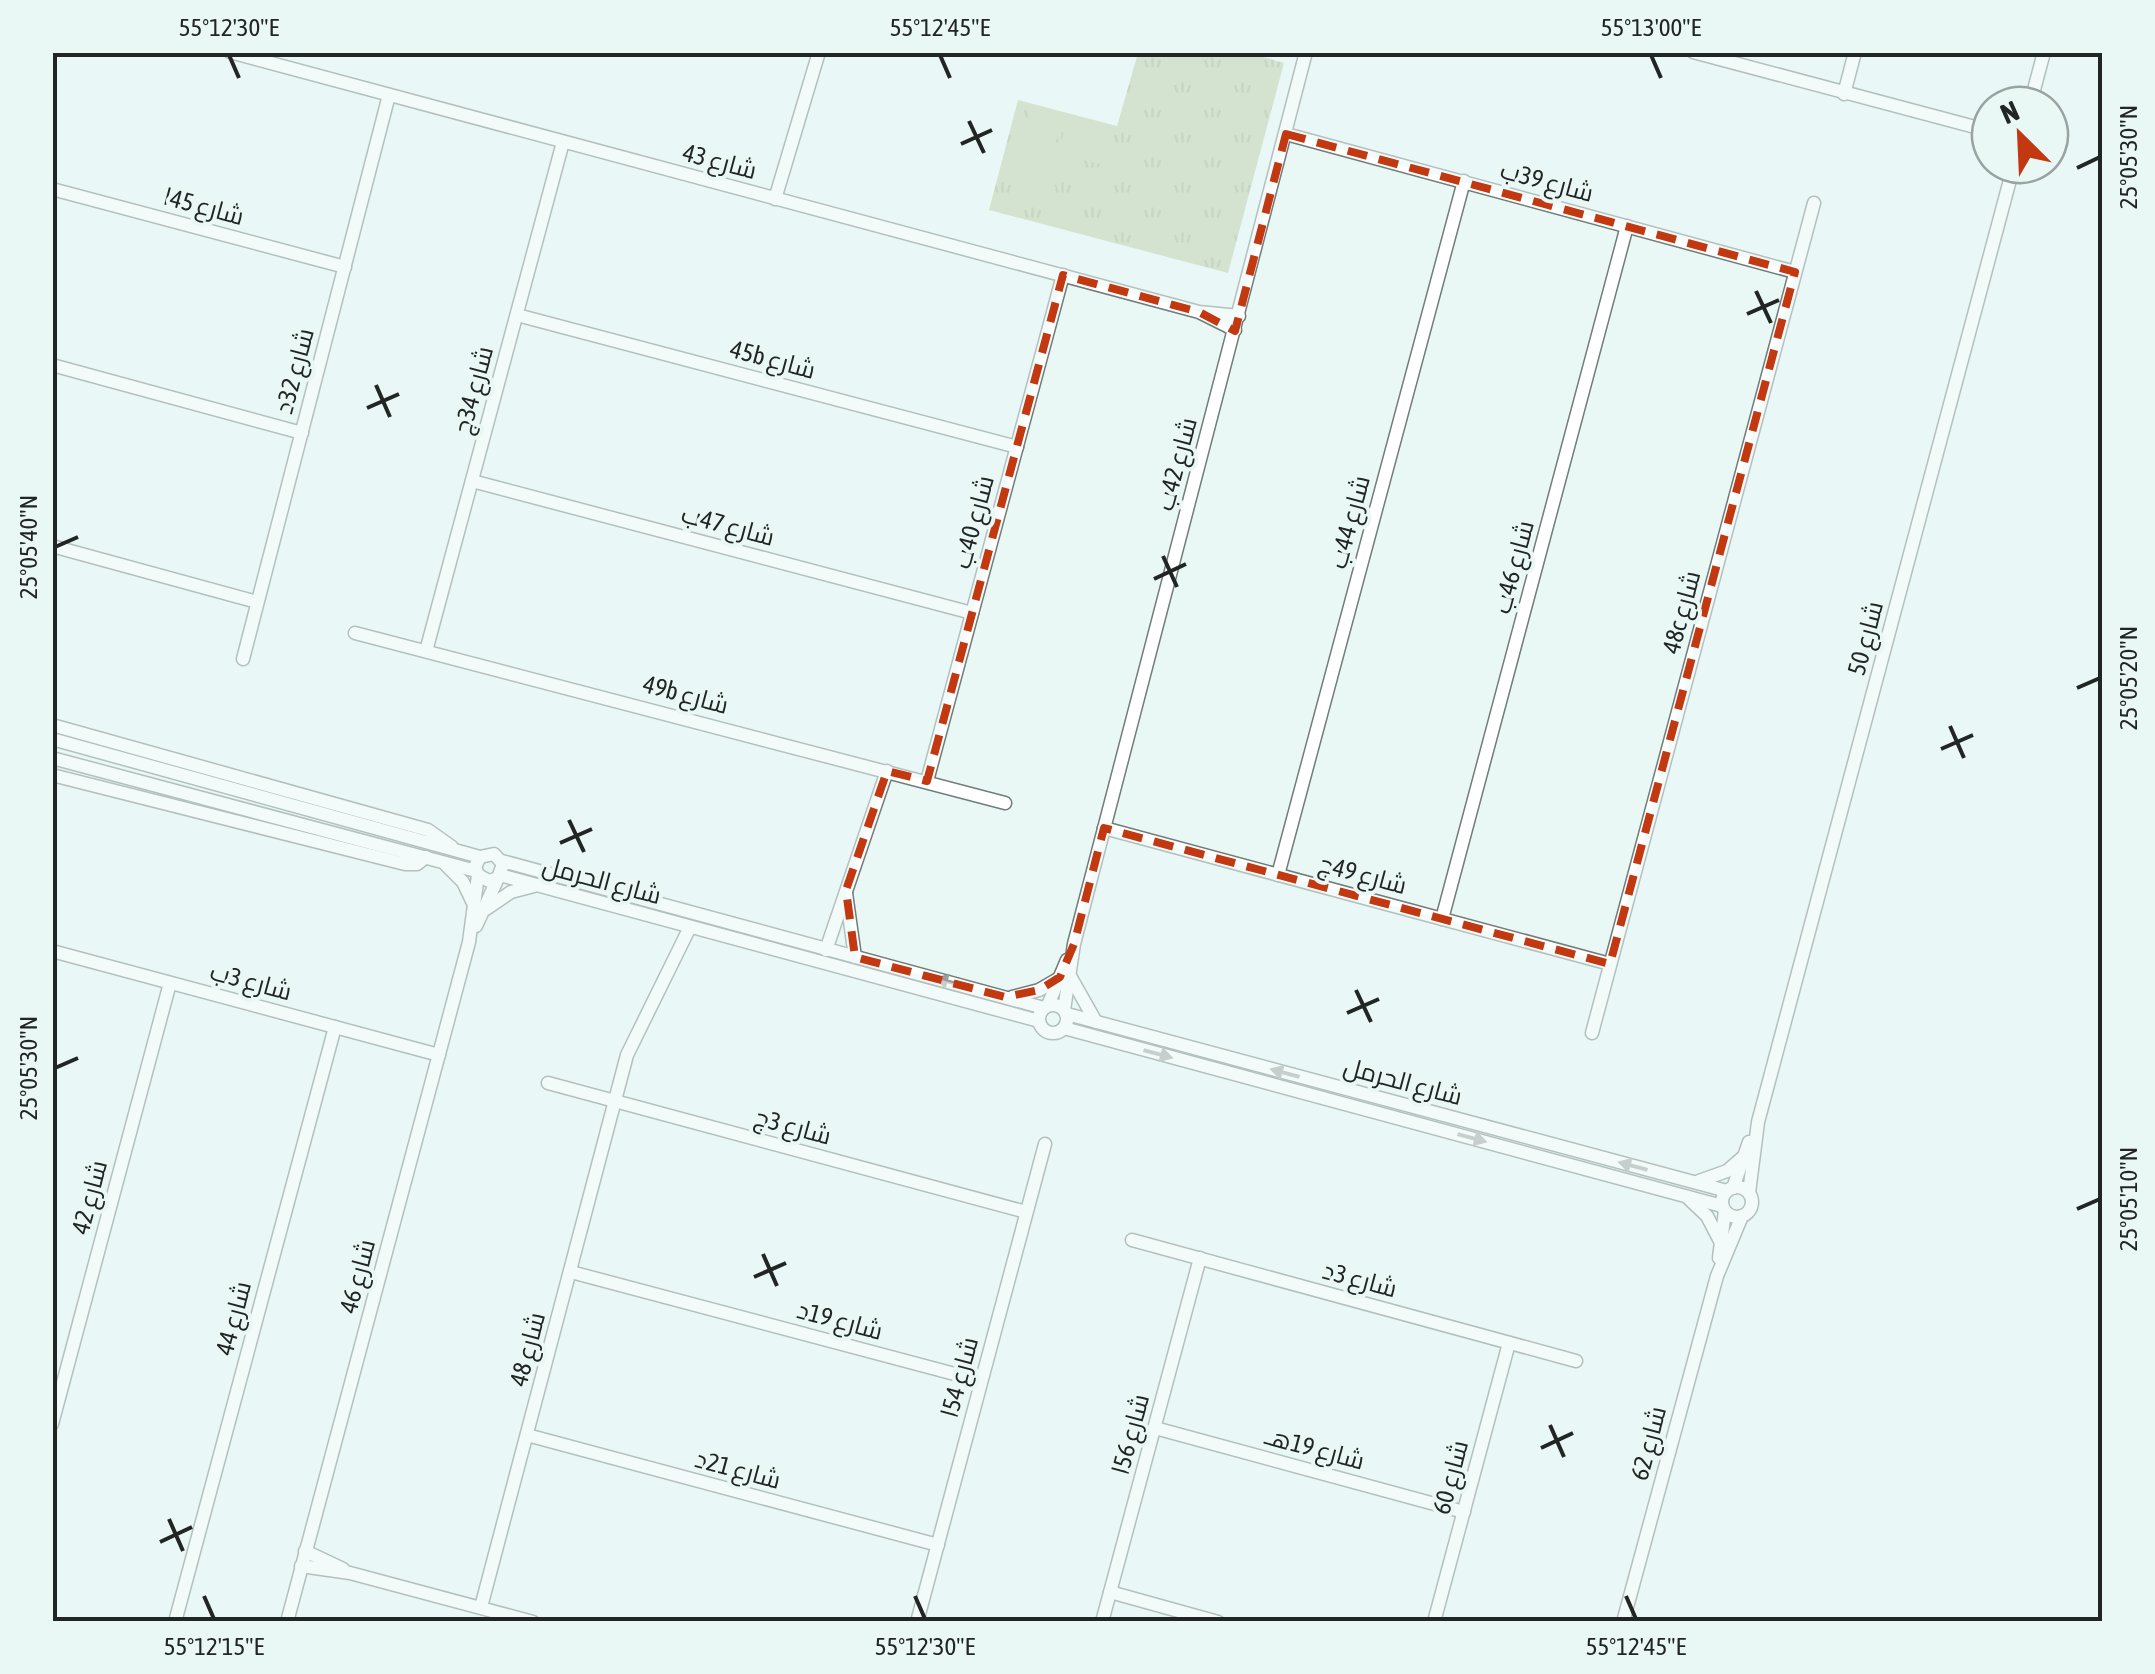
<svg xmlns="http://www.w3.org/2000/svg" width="2155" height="1674" viewBox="0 0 2155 1674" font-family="'Asap Condensed',Cairo,sans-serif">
	<defs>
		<pattern id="grass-tufts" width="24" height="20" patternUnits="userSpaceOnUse" patternTransform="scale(2.5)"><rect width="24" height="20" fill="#bacba0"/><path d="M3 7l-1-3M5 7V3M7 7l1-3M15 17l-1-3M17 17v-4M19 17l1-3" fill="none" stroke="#a0ae8a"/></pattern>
	</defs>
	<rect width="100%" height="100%" fill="#e9f7f5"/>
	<polygon fill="url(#grass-tufts)" points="1138,53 1250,53 1284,63 1228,273 989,210 1018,100 1117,126"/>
	<g fill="#bacba0">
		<polygon points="1031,107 1063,116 1046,177 1014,168"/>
		<polygon points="1068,119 1109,131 1100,164 1082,160 1077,177 1053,170"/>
		<polygon points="1019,176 1056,187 1048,211 1011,200"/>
	</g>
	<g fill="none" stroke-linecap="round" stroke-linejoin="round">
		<defs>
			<g id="minor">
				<polyline points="230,52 1199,312 1239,316"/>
				<polyline points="1693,52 1990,131"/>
				<polyline points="1844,94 1855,52"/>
				<polyline points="2030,105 2044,52"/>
				<polyline points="1286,134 1795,272"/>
				<polyline points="52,189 345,267"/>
				<polyline points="775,199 819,52"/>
				<polyline points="1201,313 1235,330"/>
				<polyline points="517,315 1017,447"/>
				<polyline points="52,365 302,433"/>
				<polyline points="472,481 972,613"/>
				<polyline points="52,546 257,602"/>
				<polyline points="355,633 1005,803"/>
				<polyline points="426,651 563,142"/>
				<polyline points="243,659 389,95"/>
				<polyline points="52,725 428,830 452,847"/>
				<polyline points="52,739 480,857 494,854 503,864 498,878 489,881 478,875 475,867 480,857"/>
				<polyline points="52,758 476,871"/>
				<polyline points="52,775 405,864 417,864 426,857"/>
				<polyline points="927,781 1063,275"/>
				<polyline points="1104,828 1610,964"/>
				<polyline points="502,861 1044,1008"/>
				<polyline points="444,863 463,882 473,903"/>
				<polyline points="500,875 1039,1021"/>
				<polyline points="1278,875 1464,181"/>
				<polyline points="846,893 855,957"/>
				<polyline points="486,909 511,892 534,886"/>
				<polyline points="1442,919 1627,226"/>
				<polyline points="476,926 498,878"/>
				<polyline points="826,950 887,771"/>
				<polyline points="52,951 439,1055"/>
				<polyline points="1070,976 1096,1022"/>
				<polyline points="1012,997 1039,990 1058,979"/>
				<circle cx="1053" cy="1019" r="14"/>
				<polyline points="1048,1005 1067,960"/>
				<polyline points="1064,1010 1074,944 1306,52"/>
				<polyline points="1067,1014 1727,1191"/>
				<polyline points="1064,1028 1722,1206"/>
				<polyline points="1592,1033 1814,203"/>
				<polyline points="548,1083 1026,1212"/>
				<polyline points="1699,1181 1727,1171 1742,1158"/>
				<circle cx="1737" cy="1202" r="15"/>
				<polyline points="1733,1188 1749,1142"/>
				<polyline points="1749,1193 1758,1122 2014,165"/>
				<polyline points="1688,1198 1707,1216 1720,1241"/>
				<polyline points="1132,1240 1576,1361"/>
				<polyline points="1719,1258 1725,1211"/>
				<polyline points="571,1272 981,1381"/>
				<polyline points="52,1424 170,983"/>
				<polyline points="1155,1428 1464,1512"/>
				<polyline points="527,1435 938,1545"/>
				<polyline points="305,1551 343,1569"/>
				<polyline points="301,1566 350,1573 533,1622"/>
				<polyline points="1110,1592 1218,1622"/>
				<polyline points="481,1607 627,1055 690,927"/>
				<polyline points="175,1622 335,1027"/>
				<polyline points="287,1622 469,942 478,875"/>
				<polyline points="917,1622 1045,1144"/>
				<polyline points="1102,1622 1200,1258"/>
				<polyline points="1434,1622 1509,1343"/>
				<polyline points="1623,1622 1717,1276 1742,1216"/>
			</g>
		</defs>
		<use href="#minor" stroke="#717d7b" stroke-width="15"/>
		<use href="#minor" stroke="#fff" stroke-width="12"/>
	</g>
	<defs><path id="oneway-solid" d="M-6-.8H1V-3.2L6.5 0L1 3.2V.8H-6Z" transform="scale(2.5)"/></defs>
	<g fill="#9b9d9d">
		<use href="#oneway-solid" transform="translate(950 982) rotate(-165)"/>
		<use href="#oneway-solid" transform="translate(1158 1054) rotate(15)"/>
		<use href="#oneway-solid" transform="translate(1285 1073) rotate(-165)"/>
		<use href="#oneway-solid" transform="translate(1472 1138) rotate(15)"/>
		<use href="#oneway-solid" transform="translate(1633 1166) rotate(-165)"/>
	</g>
	<path d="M0 0H2155V1674H0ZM1286 134 1795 272 1610 964 1104 828 1074 944 1060 977 1039 990 1005 997 855 957 846 890 887 771 927 781 1063 275 1199 312 1235 331Z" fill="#e9f7f5" fill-opacity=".55" fill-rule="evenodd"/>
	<path fill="none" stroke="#c23911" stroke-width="8" stroke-dasharray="20 12" stroke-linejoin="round" d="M1286 134 1795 272 1610 964 1104 828 1074 944 1060 977 1039 990 1005 997 855 957 846 890 887 771 927 781 1063 275 1199 312 1235 331Z"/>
	<path fill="none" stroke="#212625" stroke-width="4" d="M229 55 239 78M940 55 950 78M1651 55 1661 78M969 121 984 153M961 144 992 130M2077 168 2100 157M1756 291 1771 323M1747 314 1779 300M376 385 390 417M367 408 399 394M55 547 78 537M1163 556 1177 587M1154 579 1186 564M2077 688 2100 678M1950 726 1964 758M1941 749 1973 735M569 820 584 852M560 843 592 829M1356 990 1371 1022M1347 1013 1379 999M55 1068 78 1058M2077 1209 2100 1199M763 1254 777 1286M754 1277 786 1263M1550 1425 1564 1457M1541 1448 1573 1433M169 1519 183 1551M160 1542 192 1527M204 1596 214 1619M915 1596 925 1619M1626 1596 1636 1619"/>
	<g text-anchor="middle" stroke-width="8" stroke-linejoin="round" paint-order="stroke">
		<g font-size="25" fill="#212625" stroke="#e9f7f5">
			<text transform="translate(720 161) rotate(15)" y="9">شارع 43</text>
			<text transform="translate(1547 181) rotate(15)" y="9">شارع 39ب</text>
			<text transform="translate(204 206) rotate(15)" y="9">شارع 45ا</text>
			<text transform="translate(773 359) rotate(15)" y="9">45b شارع</text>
			<text transform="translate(294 371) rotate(-75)" y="9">شارع 32د</text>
			<text transform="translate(473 390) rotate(-75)" y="9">شارع 34ج</text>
			<text transform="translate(1176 464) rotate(-75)" y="9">شارع 42ب</text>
			<text transform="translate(973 522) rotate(-75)" y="9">شارع 40ب</text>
			<text transform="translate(1349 522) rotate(-75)" y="9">شارع 44ب</text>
			<text transform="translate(728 525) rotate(15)" y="9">شارع 47ب</text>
			<text transform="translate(1513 567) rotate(-75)" y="9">شارع 46ب</text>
			<text transform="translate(1681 612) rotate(-75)" y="9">48c شارع</text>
			<text transform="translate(1865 638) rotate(-75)" y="9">شارع 50</text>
			<text transform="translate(686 694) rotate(15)" y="9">49b شارع</text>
			<text transform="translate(1363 874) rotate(15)" y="9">شارع 49ج</text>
			<text transform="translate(602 880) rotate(15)" y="9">شارع الحرمل</text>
			<text transform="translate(251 981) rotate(15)" y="9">شارع 3ب</text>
			<text transform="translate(1403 1081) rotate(15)" y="9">شارع الحرمل</text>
			<text transform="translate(793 1126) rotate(15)" y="9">شارع 3ج</text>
			<text transform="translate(89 1197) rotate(-75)" y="9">شارع 42</text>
			<text transform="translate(357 1276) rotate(-75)" y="9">شارع 46</text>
			<text transform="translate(1360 1279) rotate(15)" y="9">شارع 3د</text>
			<text transform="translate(233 1318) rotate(-75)" y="9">شارع 44</text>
			<text transform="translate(840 1320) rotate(15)" y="9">شارع 19د</text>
			<text transform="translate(527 1349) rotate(-75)" y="9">شارع 48</text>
			<text transform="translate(959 1377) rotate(-75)" y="9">شارع 54ا</text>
			<text transform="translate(1130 1434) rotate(-75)" y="9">شارع 56ا</text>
			<text transform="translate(1648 1443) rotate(-75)" y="9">شارع 62</text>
			<text transform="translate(1315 1448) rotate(15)" y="9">شارع 19هـ</text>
			<text transform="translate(738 1469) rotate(15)" y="9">شارع 21د</text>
			<text transform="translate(1450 1477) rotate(-75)" y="9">شارع 60</text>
		</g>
	</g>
	<rect width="2155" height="1674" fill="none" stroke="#e9f7f5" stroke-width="110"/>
	<g transform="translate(2020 135) rotate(336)"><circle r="48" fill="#e9f7f5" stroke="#99a3a2" stroke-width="2.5"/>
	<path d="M0-8L18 38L0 25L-18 38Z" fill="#c23911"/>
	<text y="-15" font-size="28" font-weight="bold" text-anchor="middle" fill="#212625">N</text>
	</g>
	<rect x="55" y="55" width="2045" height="1564" fill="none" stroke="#212625" stroke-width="4"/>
	<g font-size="25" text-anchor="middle" fill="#212625">
		<text x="229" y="36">55°12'30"E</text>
		<text x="940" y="36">55°12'45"E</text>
		<text x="1651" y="36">55°13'00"E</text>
		<text transform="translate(2128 157) rotate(-90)" y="9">25°05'30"N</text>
		<text transform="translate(28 547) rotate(-90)" y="9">25°05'40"N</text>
		<text transform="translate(2128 678) rotate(-90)" y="9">25°05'20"N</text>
		<text transform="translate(28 1068) rotate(-90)" y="9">25°05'30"N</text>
		<text transform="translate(2128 1199) rotate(-90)" y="9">25°05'10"N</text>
		<text x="214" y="1655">55°12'15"E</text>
		<text x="925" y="1655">55°12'30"E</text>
		<text x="1636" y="1655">55°12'45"E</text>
	</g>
</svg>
